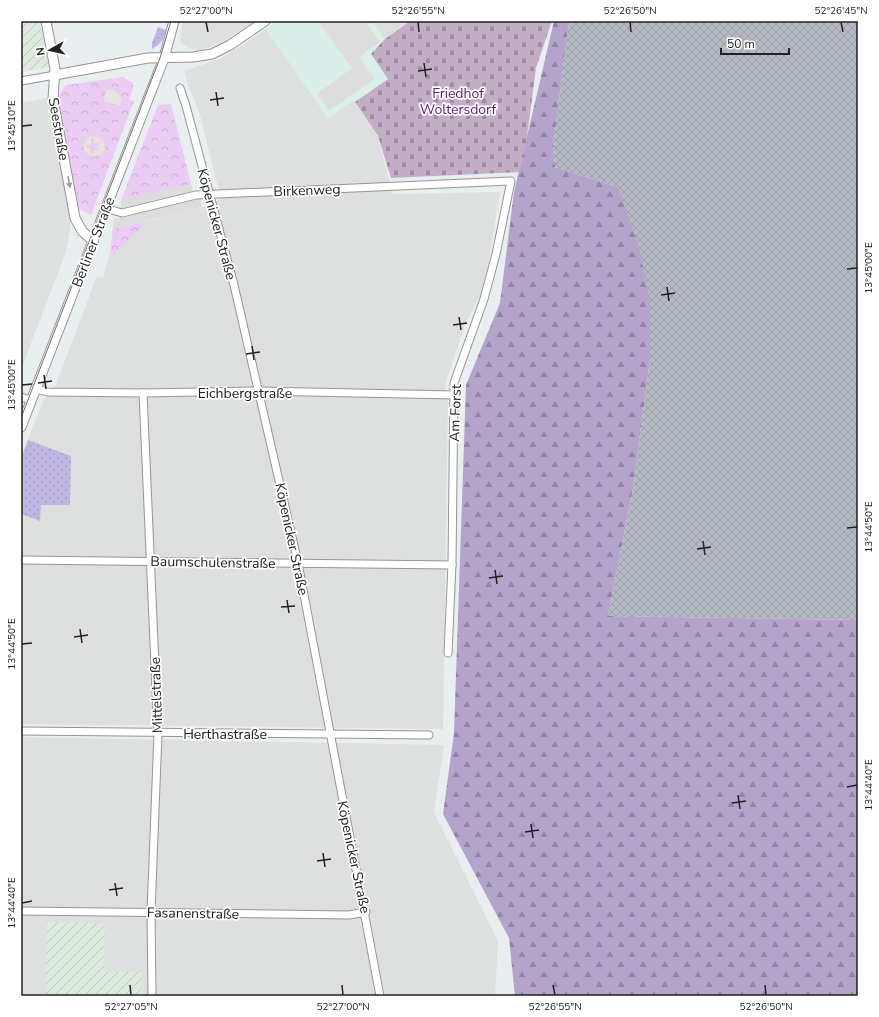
<svg xmlns="http://www.w3.org/2000/svg" width="879" height="1017" viewBox="0 0 879 1017" font-family="'Nunito Sans',sans-serif">
	<defs>
		<pattern id="industrial-furrows" width="10" height="10" patternUnits="userSpaceOnUse"><rect width="10" height="10" fill="#dde9dc"/><path d="M-1 1l2-2M0 10L10 0M9 11l2-2" fill="none" stroke="#bdc8bc"/></pattern>
		<pattern id="construction-cross-hatch" width="8" height="8" patternUnits="userSpaceOnUse"><rect width="8" height="8" fill="#b5b9c4"/><path d="M0 0l8 8M0 8l8-8" fill="none" stroke="#9b9fa8"/></pattern>
		<pattern id="grass-dots" width="8" height="8" patternUnits="userSpaceOnUse"><rect width="8" height="8" fill="#c0b6e4"/><path d="M2 2h.1M6 6h.1" fill="none" stroke="#a59cc3" stroke-width="1.8" stroke-linecap="round"/></pattern>
		<pattern id="forest-firs" width="22" height="20" patternUnits="userSpaceOnUse"><rect width="22" height="20" fill="#b4a3cb"/><path d="M5 1l3.5 6h-7zM16 11l3.5 6h-7z" fill="#9284a4"/></pattern>
		<pattern id="cemetery-stones" width="16" height="16" patternUnits="userSpaceOnUse"><rect width="16" height="16" fill="#c3adc7"/><path d="M2 7V4a2 2 0 0 1 4 0v3zM10 15v-3a2 2 0 0 1 4 0v3z" fill="#9e8ca1"/></pattern>
		<pattern id="park-crowns" width="20" height="18" patternUnits="userSpaceOnUse"><rect width="20" height="18" fill="#ecccf4"/><path d="M2 6a3 3 0 1 1 6 0M12 15a3 3 0 1 1 6 0" fill="none" stroke="#caafd1"/></pattern>
	</defs>
	<rect width="100%" height="100%" fill="#e9eef0"/>
	<g fill="#dedfdf">
		<polygon points="183,21 255,21 219,44 200,50 189,48 180,42"/>
		<polygon points="372,21 409,21 384,39"/>
		<polygon points="266,29 328,118 353,100 378,137 393,194 500,192 484,289 466,322 445,384 448,402 443,729 21,724 21,456 44,399 55,387 97,276 103,278 110,253 114,254 148,221 202,207 221,199 199,111 188,86 185,71 224,57"/>
		<polygon points="47,98 70,214 70,229 66,252 21,369 21,103"/>
		<polygon points="21,737 444,745 434,812 498,941 495,996 21,996"/>
	</g>
	<polygon fill="#dbefea" points="277,21 371,21 384,39 371,54 388,79 355,102 353,100 328,118 266,29"/>
	<g fill="url(#industrial-furrows)">
		<polygon points="21,21 39,21 49,67 21,72"/>
		<polygon points="47,922 105,923 104,972 141,972 141,996 45,996"/>
	</g>
	<polygon fill="url(#construction-cross-hatch)" points="569,21 858,21 858,620 608,616 633,488 650,359 618,187 555,167 553,147"/>
	<g fill="url(#grass-dots)">
		<path d="M158 27 166 30C164 39 161 44 152 49V43Z"/>
		<polygon points="28,440 71,456 70,505 41,505 40,521 21,514 21,459"/>
	</g>
	<polygon fill="url(#forest-firs)" points="554,21 569,21 553,147 555,167 618,187 639,247 650,305 650,359 633,488 608,616 858,620 858,996 515,996 509,938 443,814 454,733 466,385 500,303 514,192"/>
	<polygon fill="url(#cemetery-stones)" points="410,21 552,21 536,68 526,144 519,172 391,178 378,136 355,102 388,79 371,54 385,39"/>
	<g fill="url(#park-crowns)">
		<polygon points="123,77 133,83 133,89 129,99 134,101 91,215 79,209 57,97 66,85"/>
		<polygon points="171,104 191,184 121,200 158,105"/>
		<polygon points="148,221 114,254 110,253 113,229"/>
	</g>
	<g fill="#ddd">
		<polygon points="318,21 365,21 380,42 359,57 375,79 329,111 317,94 352,68"/>
		<polygon points="191,184 193,192 121,209 121,200"/>
		<polygon points="200,198 202,207 113,229 114,219"/>
	</g>
	<g fill="#e6e4dd" fill-rule="evenodd">
		<polygon points="110,89 118,93 122,100 120,106 104,101 106,91"/>
		<path d="M95 136 103 140 105 148 102 154 92 157 85 152 83 146 87 138ZM92 138 95 143 102 141 97 147 101 152 95 150 91 154 90 148 85 146 91 144Z"/>
	</g>
	<g fill="none" stroke-linecap="round" stroke-linejoin="round">
		<defs>
			<g id="minor">
				<polyline points="21,81 55,75"/>
				<polyline points="180,88 186,106 234,285 298,563 380,996"/>
				<polyline points="105,208 122,213 196,195 511,181 496,254 484,299 454,383 452,565 448,653"/>
				<polyline points="36,389 48,392 143,393 259,391 455,395"/>
				<polyline points="143,393 158,734 151,912 152,996"/>
				<polyline points="21,397 31,400"/>
				<polyline points="21,560 452,565"/>
				<polyline points="21,731 429,735"/>
				<polyline points="21,911 349,915 366,912"/>
			</g>
			<g id="tertiary">
				<polyline points="46,21 55,69 53,99 75,218 82,231 93,241"/>
				<polyline points="55,75 148,58 193,57 212,54 230,45 265,21"/>
				<polyline points="21,427 164,58 174,21"/>
			</g>
		</defs>
		<use href="#minor" stroke="#959595" stroke-width="9"/>
		<use href="#tertiary" stroke="#959595" stroke-width="11"/>
		<use href="#minor" stroke="#fff" stroke-width="7"/>
		<use href="#tertiary" stroke="#fff" stroke-width="9"/>
		<polyline stroke="#6f6f6f" stroke-width="1" points="21,418 160,58 171,21"/>
	</g>
	<defs><path id="oneway-solid" d="M-6-.8H1V-3.2L6.5 0L1 3.2V.8H-6Z"/></defs>
	<use fill="#9b9b9b" href="#oneway-solid" transform="translate(69 182) rotate(79)"/>
	<path fill="none" stroke="#212121" stroke-width="1.5" d="M206 22 208 32M418 22 419 32M630 22 631 32M841 22 843 32M424 63 426 77M418 71 432 69M216 92 218 106M210 100 224 98M22 126 32 125M847 269 857 268M667 287 669 301M661 295 675 293M459 317 461 330M453 325 467 323M252 346 254 360M246 354 260 352M44 375 46 389M38 383 52 381M22 385 32 384M847 528 857 527M703 541 705 555M697 549 711 547M495 570 497 584M489 578 503 576M287 600 289 613M281 607 295 606M80 629 82 643M74 637 88 635M22 644 32 643M847 787 857 785M738 795 740 809M732 803 746 801M531 824 533 838M525 832 539 830M323 853 325 867M317 861 331 859M115 883 117 896M109 890 123 888M22 903 32 901M130 985 131 995M342 985 343 995M553 985 555 995M765 985 766 995"/>
	<g text-anchor="middle" stroke-width="3.5" stroke-linejoin="round" paint-order="stroke">
		<g font-size="14" fill="#621975" stroke="#fff">
			<text x="458" y="98">Friedhof<tspan x="458" dy="16">Woltersdorf</tspan></text>
		</g>
		<g font-size="14" fill="#212121" stroke="#fff">
			<text transform="translate(59 129) rotate(80)" y="5">Seestraße</text>
			<text transform="translate(307 190) rotate(-2)" y="5">Birkenweg</text>
			<text transform="translate(217 224) rotate(75)" y="5">Köpenicker Straße</text>
			<text transform="translate(93 242) rotate(-69)" y="5">Berliner Straße</text>
			<text x="245" y="398">Eichbergstraße</text>
			<text transform="translate(455 413) rotate(-88)" y="5">Am Forst</text>
			<text transform="translate(292 539) rotate(78)" y="5">Köpenicker Straße</text>
			<text transform="translate(213 562) rotate(1)" y="5">Baumschulenstraße</text>
			<text transform="translate(156 695) rotate(-92)" y="5">Mittelstraße</text>
			<text x="225" y="739">Herthastraße</text>
			<text transform="translate(354 857) rotate(78)" y="5">Köpenicker Straße</text>
			<text transform="translate(193 913) rotate(1)" y="5">Fasanenstraße</text>
		</g>
	</g>
	<rect width="879" height="1017" fill="none" stroke="#ffffff" stroke-width="44"/>
	<g transform="translate(50 50) rotate(262)" stroke="#ffffff" stroke-width="3" paint-order="stroke">
	<path d="M0-3L7 15L0 10L-7 15Z" fill="#212121"/>
	<text y="-6" font-size="11" font-weight="bold" text-anchor="middle" fill="#212121">N</text>
	</g>
	<path d="M721 48v6h68v-6" fill="none" stroke="#212121" stroke-width="2"/>
	<text x="727" y="48" font-size="12" fill="#212121" stroke="#ffffff" stroke-width="3" paint-order="stroke">50 m</text>
	<rect x="22" y="22" width="835" height="973" fill="none" stroke="#212121" stroke-width="1.5"/>
	<g font-size="10" text-anchor="middle" fill="#212121">
		<text x="206" y="14">52°27'00"N</text>
		<text x="418" y="14">52°26'55"N</text>
		<text x="630" y="14">52°26'50"N</text>
		<text x="841" y="14">52°26'45"N</text>
		<text transform="translate(11 126) rotate(-90)" y="4">13°45'10"E</text>
		<text transform="translate(868 268) rotate(-90)" y="4">13°45'00"E</text>
		<text transform="translate(11 385) rotate(-90)" y="4">13°45'00"E</text>
		<text transform="translate(868 527) rotate(-90)" y="4">13°44'50"E</text>
		<text transform="translate(11 644) rotate(-90)" y="4">13°44'50"E</text>
		<text transform="translate(868 785) rotate(-90)" y="4">13°44'40"E</text>
		<text transform="translate(11 903) rotate(-90)" y="4">13°44'40"E</text>
		<text x="131" y="1010">52°27'05"N</text>
		<text x="343" y="1010">52°27'00"N</text>
		<text x="555" y="1010">52°26'55"N</text>
		<text x="766" y="1010">52°26'50"N</text>
	</g>
</svg>
